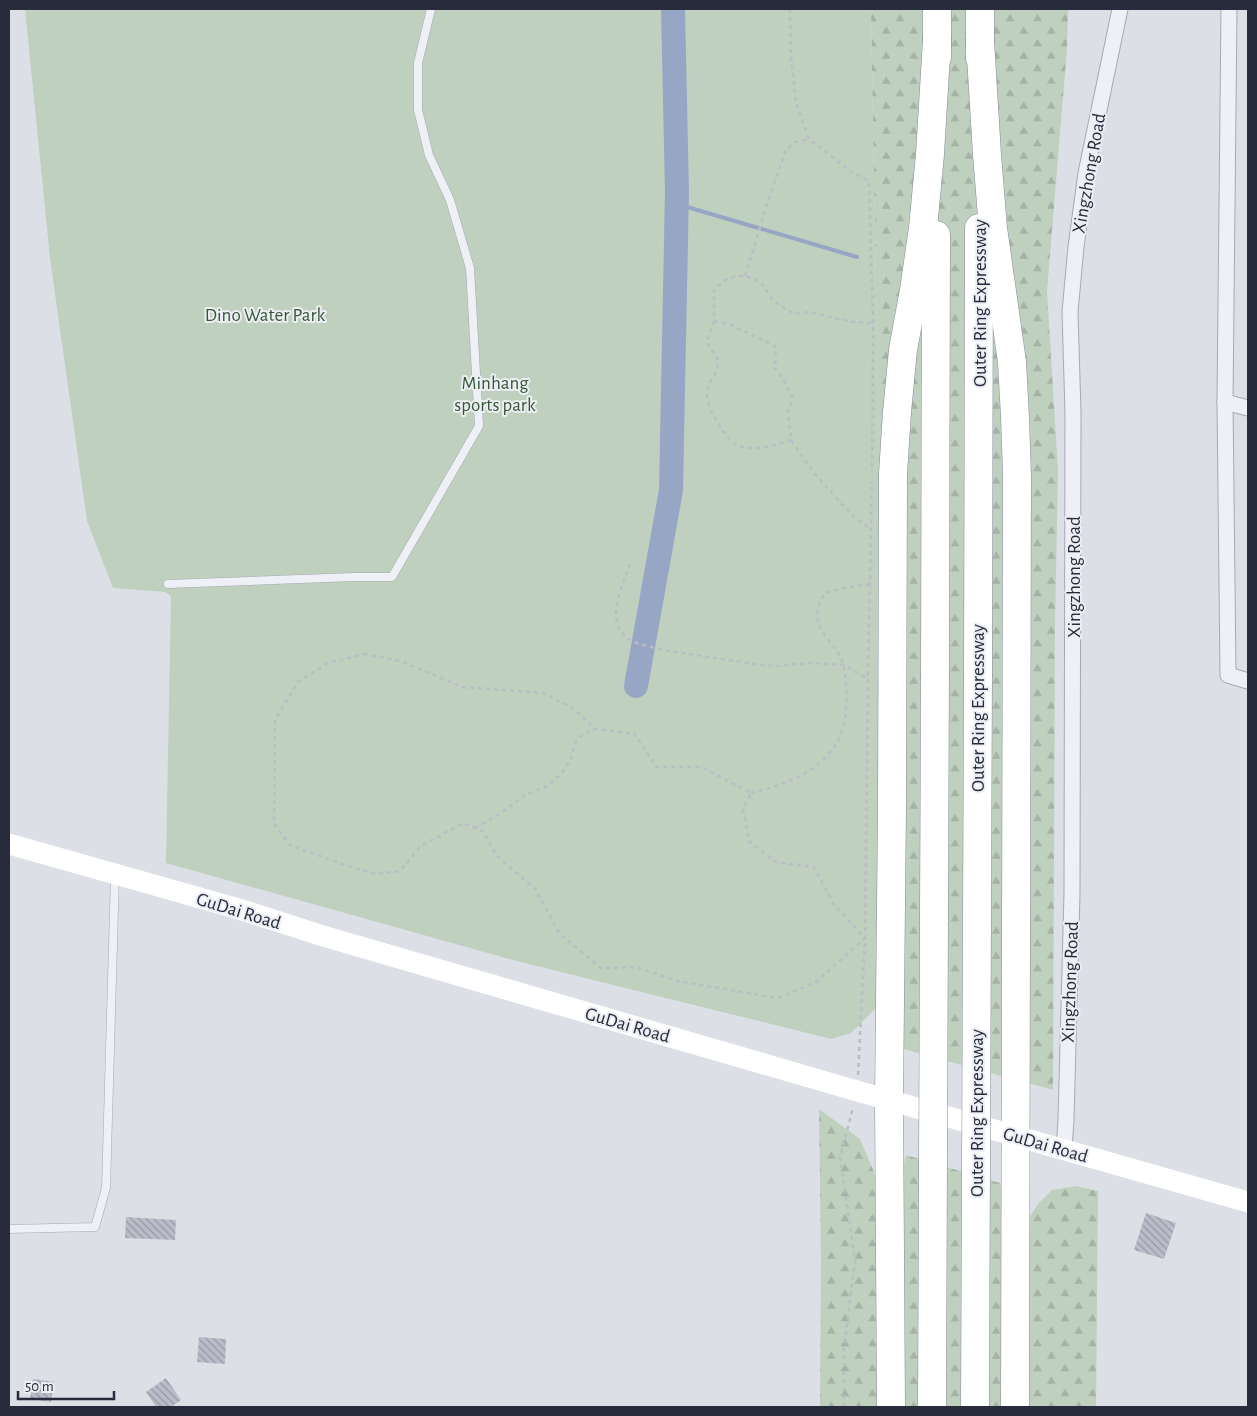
<svg xmlns="http://www.w3.org/2000/svg" width="1257" height="1416" viewBox="0 0 1257 1416" font-family="'Alegreya Sans',sans-serif">
	<defs>
		<pattern id="forest-firs" width="22" height="20" patternUnits="userSpaceOnUse" patternTransform="scale(1.25)"><rect width="22" height="20" fill="#bfd0be"/><path d="M5 1l3.5 6h-7zM16 11l3.5 6h-7z" fill="#a4b3a4"/></pattern>
		<pattern id="building-back-hatch" width="6" height="6" patternUnits="userSpaceOnUse" patternTransform="scale(1.25)"><rect width="6" height="6" fill="#babdc9"/><path d="M-1 5l2 2M0 0l6 6M5-1l2 2" fill="none" stroke="#979aa4"/></pattern>
	</defs>
	<rect width="100%" height="100%" fill="#dddfe6"/>
	<polygon fill="#bfd0be" points="25,9 871,9 882,616 877,1007 851,1033 831,1039 513,960 166,863 171,596 165,592 113,588 87,521 50,258"/>
	<g fill="url(#forest-firs)">
		<polygon points="871,9 1068,9 1067,49 1047,291 1058,470 1055,626 1053,1090 878,1042 882,616"/>
		<polygon points="819,1109 860,1139 874,1172 879,1202 879,1407 820,1407 821,1261"/>
		<polygon points="906,1155 1000,1183 1005,1204 1003,1407 902,1407 902,1173"/>
		<polygon points="1076,1186 1098,1191 1096,1407 1024,1407 1026,1222 1038,1204 1052,1190"/>
	</g>
	<g fill="none" stroke-linecap="round" stroke-linejoin="round">
		<polyline stroke="#98a6c6" stroke-width="4" points="677,204 857,257"/>
		<polyline stroke="#98a6c6" stroke-width="24" points="636,686 671,490 677,191 673,9"/>
	</g>
	<g fill="url(#building-back-hatch)">
		<polygon points="1146,1213 1176,1223 1164,1259 1134,1250"/>
		<polygon points="126,1217 176,1220 175,1240 125,1238"/>
		<polygon points="199,1337 226,1339 225,1364 197,1362"/>
		<polygon points="166,1378 181,1400 171,1407 156,1407 146,1392"/>
		<polygon points="33,1379 54,1382 51,1402 30,1399"/>
	</g>
	<g fill="none" stroke-linecap="round" stroke-linejoin="round">
		<defs>
			<g id="service">
				<polyline points="168,584 353,577 392,577 479,426 470,268 450,200 429,155 418,110 418,63 431,9"/>
				<polyline points="9,1229 95,1227 106,1188 115,875"/>
			</g>
			<g id="minor">
				<polyline points="1229,9 1225,402 1228,675 1248,681"/>
				<polyline points="1225,402 1248,408"/>
				<polyline points="1064,1149 1066,1120 1072,893 1073,413 1070,312 1076,247 1086,173 1120,9"/>
			</g>
			<g id="motorway">
				<polyline points="980,40 987,155 993,228 1012,362 1015,417 1017,476 1015,1407"/>
				<polyline points="937,57 937,9"/>
				<polyline points="980,58 980,9"/>
				<polyline points="935,674 936,235"/>
				<polyline points="978,674 979,228"/>
				<polyline points="891,1407 889,1100 892,807 893,474 897,412 903,350 914,290 923,228 930,154 937,39"/>
			</g>
		</defs>
		<use href="#service" stroke="#a6a9b3" stroke-width="9"/>
		<use href="#minor" stroke="#a6a9b3" stroke-width="17"/>
		<use href="#motorway" stroke="#858a9c" stroke-width="29"/>
		<g stroke="#bbbdc5" stroke-width="2.5" stroke-dasharray="4 4" stroke-linecap="butt">
			<polyline points="790,9 791,56 796,103 809,139 850,171 869,181 873,323 872,473"/>
			<polyline points="745,276 769,198 786,150 795,142 809,139"/>
			<polyline points="714,321 731,325 775,346 776,359 774,368 783,378 793,398 788,412 791,440 814,473 839,501 856,519 871,529"/>
			<path d="M791 440C774 445 751 453 735 444 728 440 722 429 718 423 713 415 707 404 707 394 707 381 722 371 717 358 715 353 709 348 707 342L714 321V290L725 280 737 276H745L755 279 763 285 773 300 785 309 796 314 809 312 853 322 873 323"/>
			<path d="M630 564C623 585 605 619 626 637 634 644 652 647 663 650L761 665 778 666 795 664 813 663 844 665 868 679"/>
			<polygon points="364,654 401,661 462,687 543,693 573,708 595,729 635,734 656,767 702,767 751,793 743,809 749,841 776,862 814,867 835,906 865,938 816,982 778,998 678,981 636,967 601,968 560,934 535,889 497,856 483,831 463,823 421,846 400,871 376,874 345,865 290,845 274,824 275,720 298,682 328,663"/>
			<path d="M751 793C791 783 832 768 844 725 846 719 846 712 846 706 847 696 846 673 843 664 834 636 803 628 825 593L844 588 870 584"/>
			<polyline points="475,828 501,813 525,795 548,786 563,772 571,759 575,743 582,735 595,729"/>
			<polyline points="858,1075 865,938 868,679 872,481"/>
			<polyline points="844,1407 844,1348 855,1260 840,1157 853,1108"/>
		</g>
		<use href="#service" stroke="#eff0f5" stroke-width="8"/>
		<use href="#minor" stroke="#eff0f5" stroke-width="15"/>
		<polyline stroke="#fff" stroke-width="21" points="9,844 239,909 323,936 857,1091 1248,1202"/>
		<use href="#motorway" stroke="#fff" stroke-width="28"/>
		<defs>
			<g id="motorway-bridge">
				<polyline points="932,1407 935,674"/>
				<polyline points="975,1407 978,674"/>
			</g>
		</defs>
		<use href="#motorway-bridge" stroke="#858a9c" stroke-width="29" stroke-linecap="butt"/>
		<use href="#motorway-bridge" stroke="#fff" stroke-width="28"/>
	</g>
	<g text-anchor="middle" stroke-width="4" stroke-linejoin="round" paint-order="stroke">
		<g font-size="19" fill="#272b3c" stroke="#eceef4">
			<text transform="translate(1088 173) rotate(-80)" y="7">Xingzhong Road</text>
			<text transform="translate(979 303) rotate(-90)" y="7">Outer Ring Expressway</text>
			<text transform="translate(1073 577) rotate(-90)" y="7">Xingzhong Road</text>
			<text transform="translate(977 708) rotate(-90)" y="7">Outer Ring Expressway</text>
			<text transform="translate(239 910) rotate(17)" y="7">GuDai Road</text>
			<text transform="translate(1069 982) rotate(-88)" y="7">Xingzhong Road</text>
			<text transform="translate(628 1024) rotate(16)" y="7">GuDai Road</text>
			<text transform="translate(976 1113) rotate(-90)" y="7">Outer Ring Expressway</text>
			<text transform="translate(1046 1144) rotate(16)" y="7">GuDai Road</text>
		</g>
		<g font-size="19" fill="#355735" stroke="#eceef4">
			<text x="265" y="321">Dino Water Park</text>
			<text x="495" y="389">Minhang<tspan x="495" dy="22">sports park</tspan></text>
		</g>
	</g>
	<rect width="1257" height="1416" fill="none" stroke="#272b3c" stroke-width="20"/>
	<path d="M18 1391v8h96v-8" fill="none" stroke="#272b3c" stroke-width="2.5"/>
	<text x="25" y="1391" font-size="15" fill="#272b3c" stroke="#eceef4" stroke-width="4" paint-order="stroke">50 m</text>
</svg>
